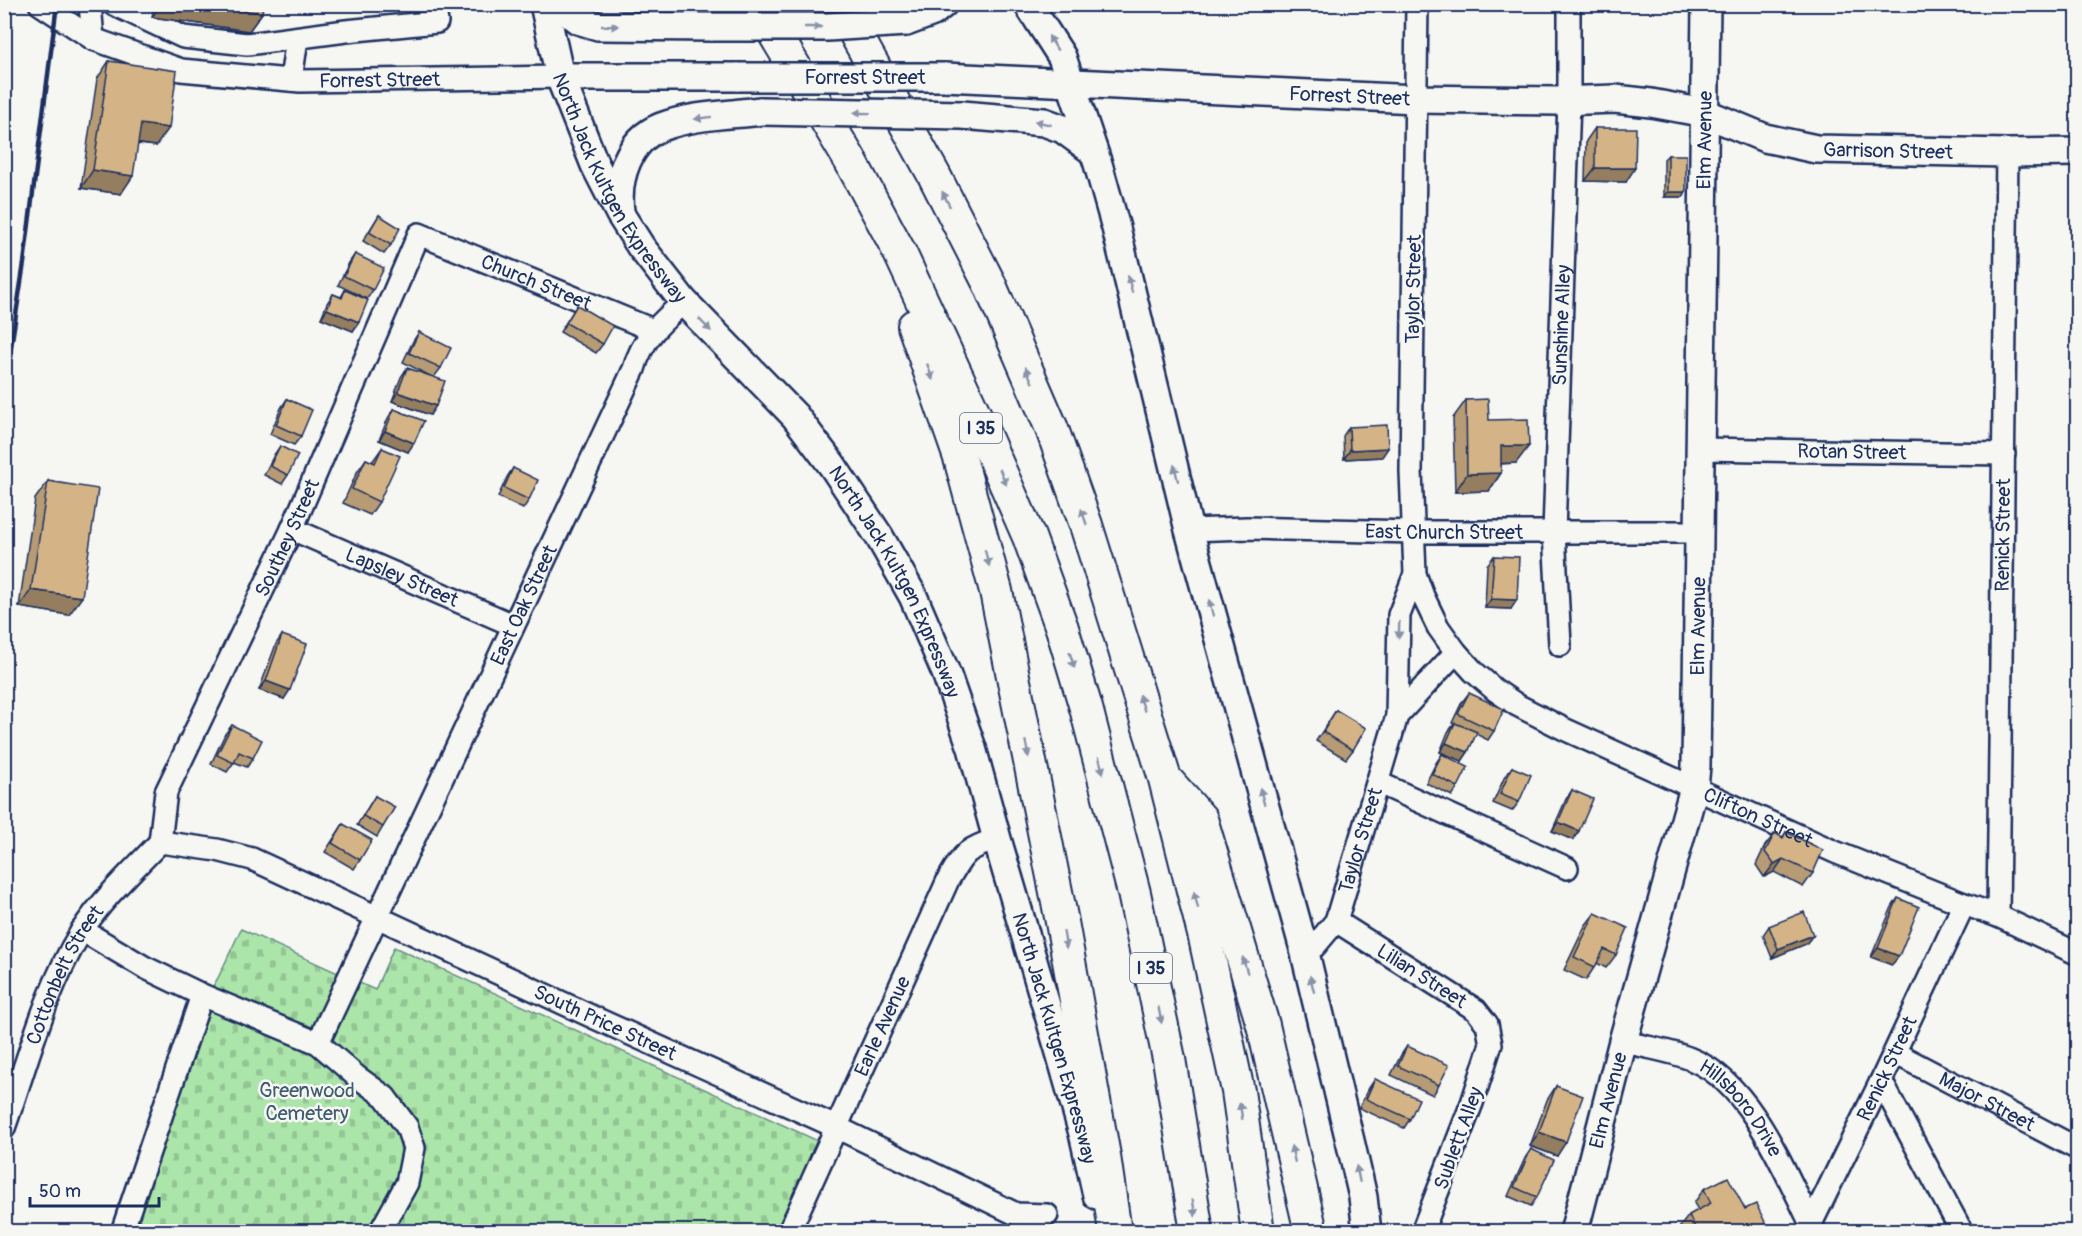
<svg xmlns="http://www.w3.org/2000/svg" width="2082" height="1236" viewBox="0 0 2082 1236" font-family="Pangolin,sans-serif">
	<defs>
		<pattern id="cemetery-stones" width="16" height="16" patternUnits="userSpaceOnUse" patternTransform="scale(1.5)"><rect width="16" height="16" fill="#ace5a9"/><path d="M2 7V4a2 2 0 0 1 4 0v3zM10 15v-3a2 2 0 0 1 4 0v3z" fill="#93c594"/></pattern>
	</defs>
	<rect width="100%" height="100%" fill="#f6f6f2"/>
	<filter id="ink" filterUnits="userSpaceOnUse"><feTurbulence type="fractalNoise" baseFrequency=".0167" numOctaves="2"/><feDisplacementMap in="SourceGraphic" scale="12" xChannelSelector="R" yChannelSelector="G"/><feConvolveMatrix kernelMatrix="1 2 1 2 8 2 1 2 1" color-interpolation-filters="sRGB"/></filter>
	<g filter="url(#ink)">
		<polygon fill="url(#cemetery-stones)" stroke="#648a84" stroke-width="1.5" points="241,929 375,990 394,947 818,1141 776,1231 129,1232 201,1006 218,978"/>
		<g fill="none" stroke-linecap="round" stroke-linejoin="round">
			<defs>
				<g id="minor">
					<path id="s1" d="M40 4 93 39 181 70 300 81 560 77"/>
					<polyline points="90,4 93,39"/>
					<polyline points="113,4 183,37 247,44 346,31 437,22 434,4"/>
					<path id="s2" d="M1417 4 1411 471 1415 574 1423 596 1438 627 1456 652 1474 672 1495 690 1517 705 1564 729 1835 852 1964 904 1998 916 2078 954"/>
					<polyline points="291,80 297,38"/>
					<path id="s3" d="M1700 449 2004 454"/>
					<path id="s4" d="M292 529 513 625"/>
					<path id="s5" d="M1189 530 1247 528 1414 532H1698"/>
					<path id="s6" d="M1560 645 1554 532 1569 101V4"/>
					<polyline points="1397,716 1399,615 1415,574"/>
					<polyline points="1379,783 1567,868"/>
					<path id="s7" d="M160 842 217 850 252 859 595 1018 836 1127 1016 1214 1047 1215"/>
					<path id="s8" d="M160 842 166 792 292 529 419 234 653 330"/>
					<path id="s9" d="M1998 916 2007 153"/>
					<path id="s10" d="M1336 921 1476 1010 1487 1024 1491 1044 1472 1103 1422 1232"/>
					<polyline points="82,930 144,967 202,995 318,1043 356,1076 385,1097 407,1127 414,1148 407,1183 380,1232"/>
					<path id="s11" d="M1305 953 1315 946 1336 921 1397 716 1456 652"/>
					<path id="s12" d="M1623 1041C1646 1048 1671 1050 1693 1060 1753 1085 1786 1176 1815 1232"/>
					<path id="s13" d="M318 1043 634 369C642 339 661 322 684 302"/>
					<path id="s14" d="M1895 1053 2078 1149"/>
					<polyline points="1881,1081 1962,1232"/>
					<path id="s15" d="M4 1128C27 1064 45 990 81 932 102 899 133 870 160 842"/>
					<polyline points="122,1232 202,995"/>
					<path id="s16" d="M789 1232 948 880C965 851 965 850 997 839"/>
					<path id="s17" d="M1807 1232 1881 1081 1964 904"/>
				</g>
				<g id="major">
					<path id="s18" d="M544 4 560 77 595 165 620 214 641 247 684 302 795 416 832 465 879 536 913 596 946 673 972 748 997 839 1061 1056 1084 1137 1097 1195"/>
					<polyline points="557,4 578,20 598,26 713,27"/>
					<polyline points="1028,4 1062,57 1098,164 1116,228 1189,530 1305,953 1351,1145 1363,1197 1367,1232"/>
					<polyline points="906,22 933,12 943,4"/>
					<polyline points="560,77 739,77"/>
					<path id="s19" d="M944 77 1416 99 1559 101 1615 99 1651 103 1705 113 1765 138 1816 149 2007 153 2078 152"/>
					<polyline points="962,115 1044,122 1063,129 1093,151"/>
					<path d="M620 211C616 179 628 140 661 127 692 115 729 115 761 111"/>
					<path id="s20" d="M1574 1232 1623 1041 1694 788 1696 766 1706 4"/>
				</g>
				<g id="highway">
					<polyline points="757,4 850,160 899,251 986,439 1029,537 1062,628 1086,708 1134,893 1169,1059 1197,1232"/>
					<polyline points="839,4 934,175 989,283 1052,429 1086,525 1165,779 1205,938 1238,1091 1258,1232"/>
					<polyline points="914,326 960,458 996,591 1062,922 1104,1156 1115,1232"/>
					<polyline points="1168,782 1201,819 1263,1025 1311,1232"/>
				</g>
			</defs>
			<use href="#minor" stroke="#1b2f5e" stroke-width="26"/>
			<use href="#major" stroke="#1b2f5e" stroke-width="32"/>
			<use href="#highway" stroke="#1b2f5e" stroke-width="36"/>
			<use href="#minor" stroke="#f6f6f2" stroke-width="21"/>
			<use href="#major" stroke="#f6f6f2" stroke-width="27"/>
			<use href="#highway" stroke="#f6f6f2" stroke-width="32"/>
			<polyline stroke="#1b2f5e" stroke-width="4.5" points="4,392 24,263 57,4"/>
			<defs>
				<g id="major-bridge">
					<polyline points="713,27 827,27 906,22"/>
					<path id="s21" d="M739 77H944"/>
					<polyline points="761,111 962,115"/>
				</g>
			</defs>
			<use href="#major-bridge" stroke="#1b2f5e" stroke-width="32" stroke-linecap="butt"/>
			<use href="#major-bridge" stroke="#f6f6f2" stroke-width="27"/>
		</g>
		<g fill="#b69b74" stroke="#1b2f5e" stroke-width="1.5">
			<polygon points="154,4 263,4 262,13 249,31 152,17"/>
			<polygon points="109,61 156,146 138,144 121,194 81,188 97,79"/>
			<polygon points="1595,128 1626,182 1585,181 1586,141"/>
			<polygon points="1668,155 1686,192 1683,197 1664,197 1664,159"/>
			<polygon points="379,215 391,245 384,254 363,241"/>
			<polygon points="355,254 373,290 367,299 338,285 349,263"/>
			<polygon points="345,290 359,322 353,331 321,318 327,303 333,294 341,297"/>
			<polygon points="577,305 603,344 596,353 560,332"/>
			<polygon points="419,332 441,368 434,377 430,415 392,401 401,377 407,368 432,377 403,362 413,341"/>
			<polygon points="287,399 301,436 294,445 270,434 281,408"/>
			<polygon points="1466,400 1489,420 1516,463 1501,464 1501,473 1489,491 1455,492 1453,418"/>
			<polygon points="394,409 408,452 379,440 388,418"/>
			<polygon points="1349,427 1382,457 1344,459 1343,436"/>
			<polygon points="280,446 288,475 282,484 264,475 274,455"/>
			<polygon points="382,448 379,502 370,515 343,503 357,472 366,459 372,462"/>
			<polygon points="513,468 529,500 523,509 498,497 507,477"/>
			<polygon points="48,481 69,615 19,607 35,499"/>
			<polygon points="1494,556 1511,609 1485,608 1487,565"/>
			<polygon points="282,635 284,699 259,690 276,644"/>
			<polygon points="1469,693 1494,731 1488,740 1476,734 1468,752 1462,761 1440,752 1448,732 1454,724 1452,723 1462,702"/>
			<polygon points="1336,710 1353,750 1346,759 1316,741"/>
			<polygon points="232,725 253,758 247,767 234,762 227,772 211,764 225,734"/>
			<polygon points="1442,754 1458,787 1452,796 1426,783 1436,763"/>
			<polygon points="1512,767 1519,802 1512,811 1493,803 1505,776"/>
			<polygon points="1572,790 1573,840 1552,831 1566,799"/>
			<polygon points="375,796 383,827 377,837 357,825"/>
			<polygon points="343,824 360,860 354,869 325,852"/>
			<polygon points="1786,832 1813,873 1803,887 1774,872 1764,877 1756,865 1765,846 1775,833 1783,837"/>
			<polygon points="1898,898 1892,965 1871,957 1892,907"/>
			<polygon points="1595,913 1616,955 1606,968 1597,963 1586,980 1564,970 1585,926"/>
			<polygon points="1769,926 1813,935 1806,944 1772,958 1763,935"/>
			<polygon points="1407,1046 1439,1085 1433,1095 1391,1075 1401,1055"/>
			<polygon points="1375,1079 1410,1119 1404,1128 1359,1108 1369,1088"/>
			<polygon points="1556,1086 1557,1156 1530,1146 1547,1100"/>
			<polygon points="1531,1149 1537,1197 1531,1206 1508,1196 1525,1158"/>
			<polygon points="1704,1189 1745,1209 1767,1226 1764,1232 1681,1232 1679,1228 1689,1215 1698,1210 1694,1203"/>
		</g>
		<g fill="#947e5e" stroke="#1b2f5e" stroke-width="1.5">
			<polygon points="161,4 199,4 262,13 249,31 152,17"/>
			<polygon points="332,4 354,4 352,7"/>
			<polygon points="141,124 169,128 156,146 128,142"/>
			<polygon points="1595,168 1635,168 1626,182 1585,181"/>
			<polygon points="93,170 133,176 121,194 81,188"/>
			<polygon points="1668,192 1686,192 1683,197 1664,197"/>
			<polygon points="327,309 359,322 353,331 321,318"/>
			<polygon points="398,392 436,406 430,415 392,401"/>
			<polygon points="385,431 414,443 408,452 379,440"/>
			<polygon points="1501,446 1529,446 1516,463 1488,464"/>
			<polygon points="1388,448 1382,457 1344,459 1350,450"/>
			<polygon points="1501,473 1489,491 1455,492 1467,474"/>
			<polygon points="31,590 82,597 69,615 19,607"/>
			<polygon points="1491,599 1517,600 1511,609 1485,608"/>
			<polygon points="266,681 290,690 284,699 259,690"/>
			<polygon points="1446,743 1468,752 1462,761 1440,752"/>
			<polygon points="1558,822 1579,831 1573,840 1552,831"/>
			<polygon points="1783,859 1774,872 1764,877 1774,864"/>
			<polygon points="1813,935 1806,944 1772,958 1778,949"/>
			<polygon points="1878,948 1899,956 1892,965 1871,957"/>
			<polygon points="1539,1132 1566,1142 1557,1156 1530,1146"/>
			<polygon points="1767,1226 1764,1232 1757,1232"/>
		</g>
		<g fill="#d4b487" stroke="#1b2f5e" stroke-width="1.5">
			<polygon points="199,4 263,4 262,13"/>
			<polygon points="109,61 177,71 169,128 141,124 133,176 93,170"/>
			<polygon points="1595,128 1636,128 1635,168 1595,168"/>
			<rect x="1668" y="155" width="18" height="37"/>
			<polygon points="379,215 400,228 391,245 369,232"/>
			<polygon points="355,254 384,268 373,290 344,276"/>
			<polygon points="345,290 368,300 359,322 327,309 333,294 342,298"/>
			<polygon points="577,305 613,326 603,344 566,323"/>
			<polygon points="419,332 451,348 441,368 409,353"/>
			<polygon points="407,368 445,381 436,406 398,392"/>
			<polygon points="287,399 312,410 301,436 276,425"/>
			<polygon points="1488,399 1489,420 1528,419 1529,446 1501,446 1501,473 1467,474 1466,400"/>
			<polygon points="394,409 424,421 414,443 385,431"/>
			<polygon points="1387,425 1388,448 1350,450 1349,427"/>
			<polygon points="280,446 298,455 288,475 270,466"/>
			<polygon points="382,448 400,456 379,502 352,489 366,459 375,463"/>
			<polygon points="513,468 538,480 529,500 504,488"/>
			<polygon points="48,481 98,489 82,597 31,590"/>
			<polygon points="1494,556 1519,557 1517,600 1491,599"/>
			<polygon points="282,635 307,644 290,690 266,681"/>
			<polygon points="1469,693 1504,709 1494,731 1458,714"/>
			<polygon points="1336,710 1366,728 1353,750 1323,732"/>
			<polygon points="1455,723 1477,732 1468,752 1446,743"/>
			<polygon points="232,725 262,740 253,758 239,752 234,763 217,755"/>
			<polygon points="1442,754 1468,767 1458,787 1432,774"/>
			<polygon points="1512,767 1531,775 1519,802 1500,794"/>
			<polygon points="1572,790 1593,799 1579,831 1558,822"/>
			<polygon points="375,796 395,807 383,827 363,816"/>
			<polygon points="343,824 372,840 360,860 332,843"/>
			<polygon points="1786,832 1823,850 1813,873 1783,859 1774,864 1765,852 1775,833 1783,838"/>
			<polygon points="1898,898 1919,907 1899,956 1878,948"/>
			<polygon points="1804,912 1813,935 1778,949 1769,926"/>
			<polygon points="1595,913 1628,928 1616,955 1604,949 1595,967 1574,957"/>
			<polygon points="1407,1046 1449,1065 1439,1085 1398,1066"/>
			<polygon points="1375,1079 1419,1099 1410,1119 1366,1099"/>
			<polygon points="1556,1086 1583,1096 1566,1142 1539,1132"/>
			<polygon points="1531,1149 1554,1160 1537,1197 1514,1187"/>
			<polygon points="1728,1177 1745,1209 1756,1204 1767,1226 1757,1232 1697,1232 1689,1215 1711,1203 1704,1189"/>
			<polygon points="970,1222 988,1232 965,1232"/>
		</g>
		<defs><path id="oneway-solid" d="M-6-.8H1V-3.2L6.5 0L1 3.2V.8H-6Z" transform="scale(1.5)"/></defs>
		<g fill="#8892a8">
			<use href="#oneway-solid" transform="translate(610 26)"/>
			<use href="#oneway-solid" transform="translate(813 27)"/>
			<use href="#oneway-solid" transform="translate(1053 43) rotate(-121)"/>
			<use href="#oneway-solid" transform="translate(862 113) rotate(-179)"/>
			<use href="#oneway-solid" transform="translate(703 118) rotate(173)"/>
			<use href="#oneway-solid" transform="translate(1043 123) rotate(-166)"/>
			<use href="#oneway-solid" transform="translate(946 199) rotate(-117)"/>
			<use href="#oneway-solid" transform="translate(1130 284) rotate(-104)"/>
			<use href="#oneway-solid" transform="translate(705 325) rotate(45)"/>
			<use href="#oneway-solid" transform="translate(930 372) rotate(71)"/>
			<use href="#oneway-solid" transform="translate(1029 375) rotate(-114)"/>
			<use href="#oneway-solid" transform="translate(1176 473) rotate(-104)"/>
			<use href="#oneway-solid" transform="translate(1003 477) rotate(67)"/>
			<use href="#oneway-solid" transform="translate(1084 517) rotate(-109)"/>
			<use href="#oneway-solid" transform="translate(987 558) rotate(75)"/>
			<use href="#oneway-solid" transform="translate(1211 608) rotate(-105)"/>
			<use href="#oneway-solid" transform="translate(1399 630) rotate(92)"/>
			<use href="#oneway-solid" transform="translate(1072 660) rotate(73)"/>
			<use href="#oneway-solid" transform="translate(1142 703) rotate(-107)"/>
			<use href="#oneway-solid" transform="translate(1027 749) rotate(79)"/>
			<use href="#oneway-solid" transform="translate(1101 765) rotate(75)"/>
			<use href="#oneway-solid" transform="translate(1262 796) rotate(-105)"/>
			<use href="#oneway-solid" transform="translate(1196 900) rotate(-104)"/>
			<use href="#oneway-solid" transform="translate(1065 940) rotate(80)"/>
			<use href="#oneway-solid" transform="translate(1245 965) rotate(-107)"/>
			<use href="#oneway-solid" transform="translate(1312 984) rotate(-104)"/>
			<use href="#oneway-solid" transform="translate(1160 1015) rotate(79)"/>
			<use href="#oneway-solid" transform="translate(1241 1111) rotate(-99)"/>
			<use href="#oneway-solid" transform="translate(1293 1154) rotate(-103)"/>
			<use href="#oneway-solid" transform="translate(1358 1174) rotate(-102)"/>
			<use href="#oneway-solid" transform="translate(1194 1208) rotate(81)"/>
		</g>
	</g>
	<g text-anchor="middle" stroke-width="5" stroke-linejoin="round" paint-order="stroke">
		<g fill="#f6f6f2" stroke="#5d6b8a" stroke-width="1.5">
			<rect x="960" y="413" width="42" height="30" rx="4.5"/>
			<rect x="1130" y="953" width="42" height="30" rx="4.5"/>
		</g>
		<g font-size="18" font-weight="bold" fill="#1b2f5e">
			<text x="981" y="434">I 35</text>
			<text x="1151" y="974">I 35</text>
		</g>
		<g font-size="20" fill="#1b2f5e" stroke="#f6f6f2">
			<text dy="7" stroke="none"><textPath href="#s21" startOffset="126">Forrest Street</textPath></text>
			<text dy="7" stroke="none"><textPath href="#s1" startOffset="356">Forrest Street</textPath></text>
			<text dy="7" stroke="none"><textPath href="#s19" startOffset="406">Forrest Street</textPath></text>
			<text dy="7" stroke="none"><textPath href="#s20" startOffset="1108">Elm Avenue</textPath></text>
			<text dy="7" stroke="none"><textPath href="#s19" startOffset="952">Garrison Street</textPath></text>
			<text dy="7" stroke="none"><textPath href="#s18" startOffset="201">North Jack Kultgen Expressway</textPath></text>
			<text dy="7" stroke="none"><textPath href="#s8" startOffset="790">Church Street</textPath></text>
			<text transform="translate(1413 289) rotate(-89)" y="7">Taylor Street</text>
			<text dy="7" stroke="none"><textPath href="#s6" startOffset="320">Sunshine Alley</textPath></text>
			<text dy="7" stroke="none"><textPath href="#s3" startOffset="152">Rotan Street</textPath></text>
			<text dy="7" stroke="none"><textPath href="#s5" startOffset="255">East Church Street</textPath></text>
			<text dy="7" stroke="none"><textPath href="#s9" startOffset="381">Renick Street</textPath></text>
			<text dy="7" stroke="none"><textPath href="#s8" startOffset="332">Southey Street</textPath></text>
			<text dy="7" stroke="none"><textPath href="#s4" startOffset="120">Lapsley Street</textPath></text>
			<text dy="7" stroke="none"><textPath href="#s18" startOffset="687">North Jack Kultgen Expressway</textPath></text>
			<text dy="7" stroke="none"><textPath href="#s13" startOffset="484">East Oak Street</textPath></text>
			<text dy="7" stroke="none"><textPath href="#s20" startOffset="622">Elm Avenue</textPath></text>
			<text dy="7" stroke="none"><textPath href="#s2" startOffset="1006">Clifton Street</textPath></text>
			<text dy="7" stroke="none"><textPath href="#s11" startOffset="129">Taylor Street</textPath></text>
			<text dy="7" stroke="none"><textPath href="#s10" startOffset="102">Lilian Street</textPath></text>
			<text dy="7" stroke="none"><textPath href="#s15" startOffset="165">Cottonbelt Street</textPath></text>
			<text dy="7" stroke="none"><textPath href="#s7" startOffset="483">South Price Street</textPath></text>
			<text dy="7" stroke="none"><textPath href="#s16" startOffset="226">Earle Avenue</textPath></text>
			<text dy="7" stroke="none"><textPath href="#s18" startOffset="1173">North Jack Kultgen Expressway</textPath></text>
			<text dy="7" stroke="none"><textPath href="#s17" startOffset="182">Renick Street</textPath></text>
			<text dy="7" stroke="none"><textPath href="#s20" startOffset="136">Elm Avenue</textPath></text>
			<text dy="7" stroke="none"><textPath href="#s14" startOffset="104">Major Street</textPath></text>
			<text dy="7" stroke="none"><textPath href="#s12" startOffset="142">Hillsboro Drive</textPath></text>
			<text transform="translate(1458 1138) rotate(-70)" y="7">Sublett Alley</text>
		</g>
		<g font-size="20" fill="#3f5c71" stroke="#f6f6f2">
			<text x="307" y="1097">Greenwood<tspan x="307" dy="23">Cemetery</tspan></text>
		</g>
	</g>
	<rect width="2082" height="1236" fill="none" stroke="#f6f6f2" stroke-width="24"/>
	<rect x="12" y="12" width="2058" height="1212" fill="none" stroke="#1b2f5e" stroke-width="2" filter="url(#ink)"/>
	<path d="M30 1197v9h129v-9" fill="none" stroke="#1b2f5e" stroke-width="3"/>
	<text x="39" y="1197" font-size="18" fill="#1b2f5e" stroke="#f6f6f2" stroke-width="4.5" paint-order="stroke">50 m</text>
</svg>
